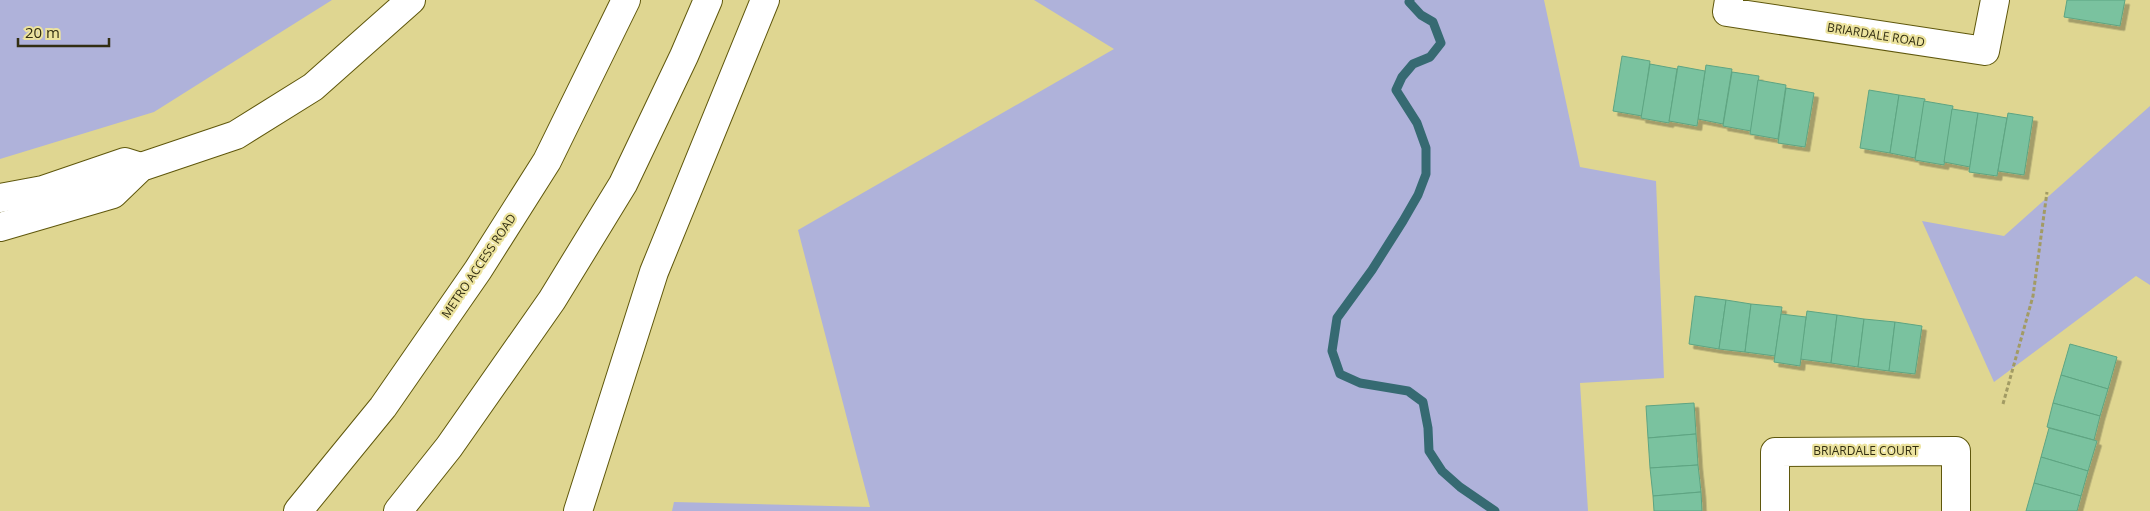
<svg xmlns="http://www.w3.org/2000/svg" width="2150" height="511" viewBox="0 0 2150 511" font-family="'Open Sans',sans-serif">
	<defs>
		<filter id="shadow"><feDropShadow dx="4.5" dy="4.5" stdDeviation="0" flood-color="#0004"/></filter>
	</defs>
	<rect width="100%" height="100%" fill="#dfd691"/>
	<g fill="#afb2da">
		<polygon points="0,0 332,0 154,112 0,159"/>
		<polygon points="1034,0 1544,0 1580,167 1656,181 1664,378 1580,383 1588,511 672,511 674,502 870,507 798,230 1114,49"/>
		<polygon points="2150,106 2150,285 2136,276 1994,382 1922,221 2004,236"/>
	</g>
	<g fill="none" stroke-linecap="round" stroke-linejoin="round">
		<polyline stroke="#366a72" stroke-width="9" points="1410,0 1409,2 1421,15 1433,22 1441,43 1430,57 1413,64 1402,77 1396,90 1417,123 1426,148 1426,174 1418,195 1403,221 1372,270 1337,318 1332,351 1340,374 1360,383 1408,391 1423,402 1428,428 1429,451 1442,471 1460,487 1495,511"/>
	</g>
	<g fill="#7ac29f" stroke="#5da482" filter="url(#shadow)">
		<polygon points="2067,0 2125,0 2120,26 2064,17"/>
		<polygon points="1622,56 1650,61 1642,116 1613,111"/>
		<polygon points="1650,64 1677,69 1669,123 1641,118"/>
		<polygon points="1706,65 1732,69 1723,124 1698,119"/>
		<polygon points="1678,66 1705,71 1697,126 1669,121"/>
		<polygon points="1732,72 1759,76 1751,131 1723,126"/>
		<polygon points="1758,80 1786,85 1778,139 1750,134"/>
		<polygon points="1786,88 1814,93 1805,147 1778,143"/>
		<polygon points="1869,90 1899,95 1890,153 1860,148"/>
		<polygon points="1899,95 1925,99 1915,158 1890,153"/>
		<polygon points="1924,101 1953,106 1944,165 1915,160"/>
		<polygon points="1952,109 1978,113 1970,167 1944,162"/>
		<polygon points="1978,113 2007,118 1997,176 1969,172"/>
		<polygon points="2008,113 2033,117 2024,175 1998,171"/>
		<polygon points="1695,296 1726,300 1719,349 1689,344"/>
		<polygon points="1726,300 1751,304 1745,352 1719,349"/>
		<polygon points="1751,304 1782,307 1775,356 1745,352"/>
		<polygon points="1807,311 1837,315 1831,363 1800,359"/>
		<polygon points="1781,314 1806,317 1800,366 1774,362"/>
		<polygon points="1837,315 1864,319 1858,367 1831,363"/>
		<polygon points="1864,319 1895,322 1889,371 1858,367"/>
		<polygon points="1895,322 1922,326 1915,374 1889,371"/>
		<polygon points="2070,344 2117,357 2108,389 2061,375"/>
		<polygon points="2061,375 2108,389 2100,416 2053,403"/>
		<polygon points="1694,403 1696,434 1648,438 1646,406"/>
		<polygon points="2053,403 2100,416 2094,440 2047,427"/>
		<polygon points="2049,428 2097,441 2088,471 2041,457"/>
		<polygon points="1696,434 1698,465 1650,468 1648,438"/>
		<polygon points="2041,457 2088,471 2081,496 2034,483"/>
		<polygon points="1698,465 1701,492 1653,496 1650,468"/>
		<polygon points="2034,483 2081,496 2077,511 2026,511"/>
		<polygon points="1701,492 1702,511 1654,511 1653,496"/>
	</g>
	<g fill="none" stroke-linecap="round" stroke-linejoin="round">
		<defs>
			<g id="minor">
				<polyline points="1729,0 1727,12 1985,51 1995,0"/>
				<polyline points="1775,511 1775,452 1956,451 1956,511"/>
			</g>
			<g id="highway">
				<polyline points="0,198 43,190 125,162 141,167"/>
				<polyline points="0,227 113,194 141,167 236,135 313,87 411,0"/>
				<polyline points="298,511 383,407 478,270 547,161 626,0"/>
				<polyline points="398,511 449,447 552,300 623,184 684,56 708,0"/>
				<polyline points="578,511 654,272 765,0"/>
			</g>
		</defs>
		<use href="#minor" stroke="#5f570c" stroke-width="30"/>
		<use href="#highway" stroke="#5f570c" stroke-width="30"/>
		<polyline stroke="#a29b64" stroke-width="3" stroke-dasharray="4 2.5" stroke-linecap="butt" points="2003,404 2033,296 2047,192"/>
		<use href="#minor" stroke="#fff" stroke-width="28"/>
		<use href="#highway" stroke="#fff" stroke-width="28"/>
	</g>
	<g text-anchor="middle" stroke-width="4.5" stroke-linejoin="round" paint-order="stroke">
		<g font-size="12" fill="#322e12" stroke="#ece39e">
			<text transform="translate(1876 35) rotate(9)" y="4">BRIARDALE ROAD</text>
			<text transform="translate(479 266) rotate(-56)" y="4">METRO ACCESS ROAD</text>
			<text x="1866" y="455">BRIARDALE COURT</text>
		</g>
	</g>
	<path d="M18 38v8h91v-8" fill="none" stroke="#322e12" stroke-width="2.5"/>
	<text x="25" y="38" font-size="15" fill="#322e12" stroke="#ece39e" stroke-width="4" paint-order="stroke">20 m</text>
</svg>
